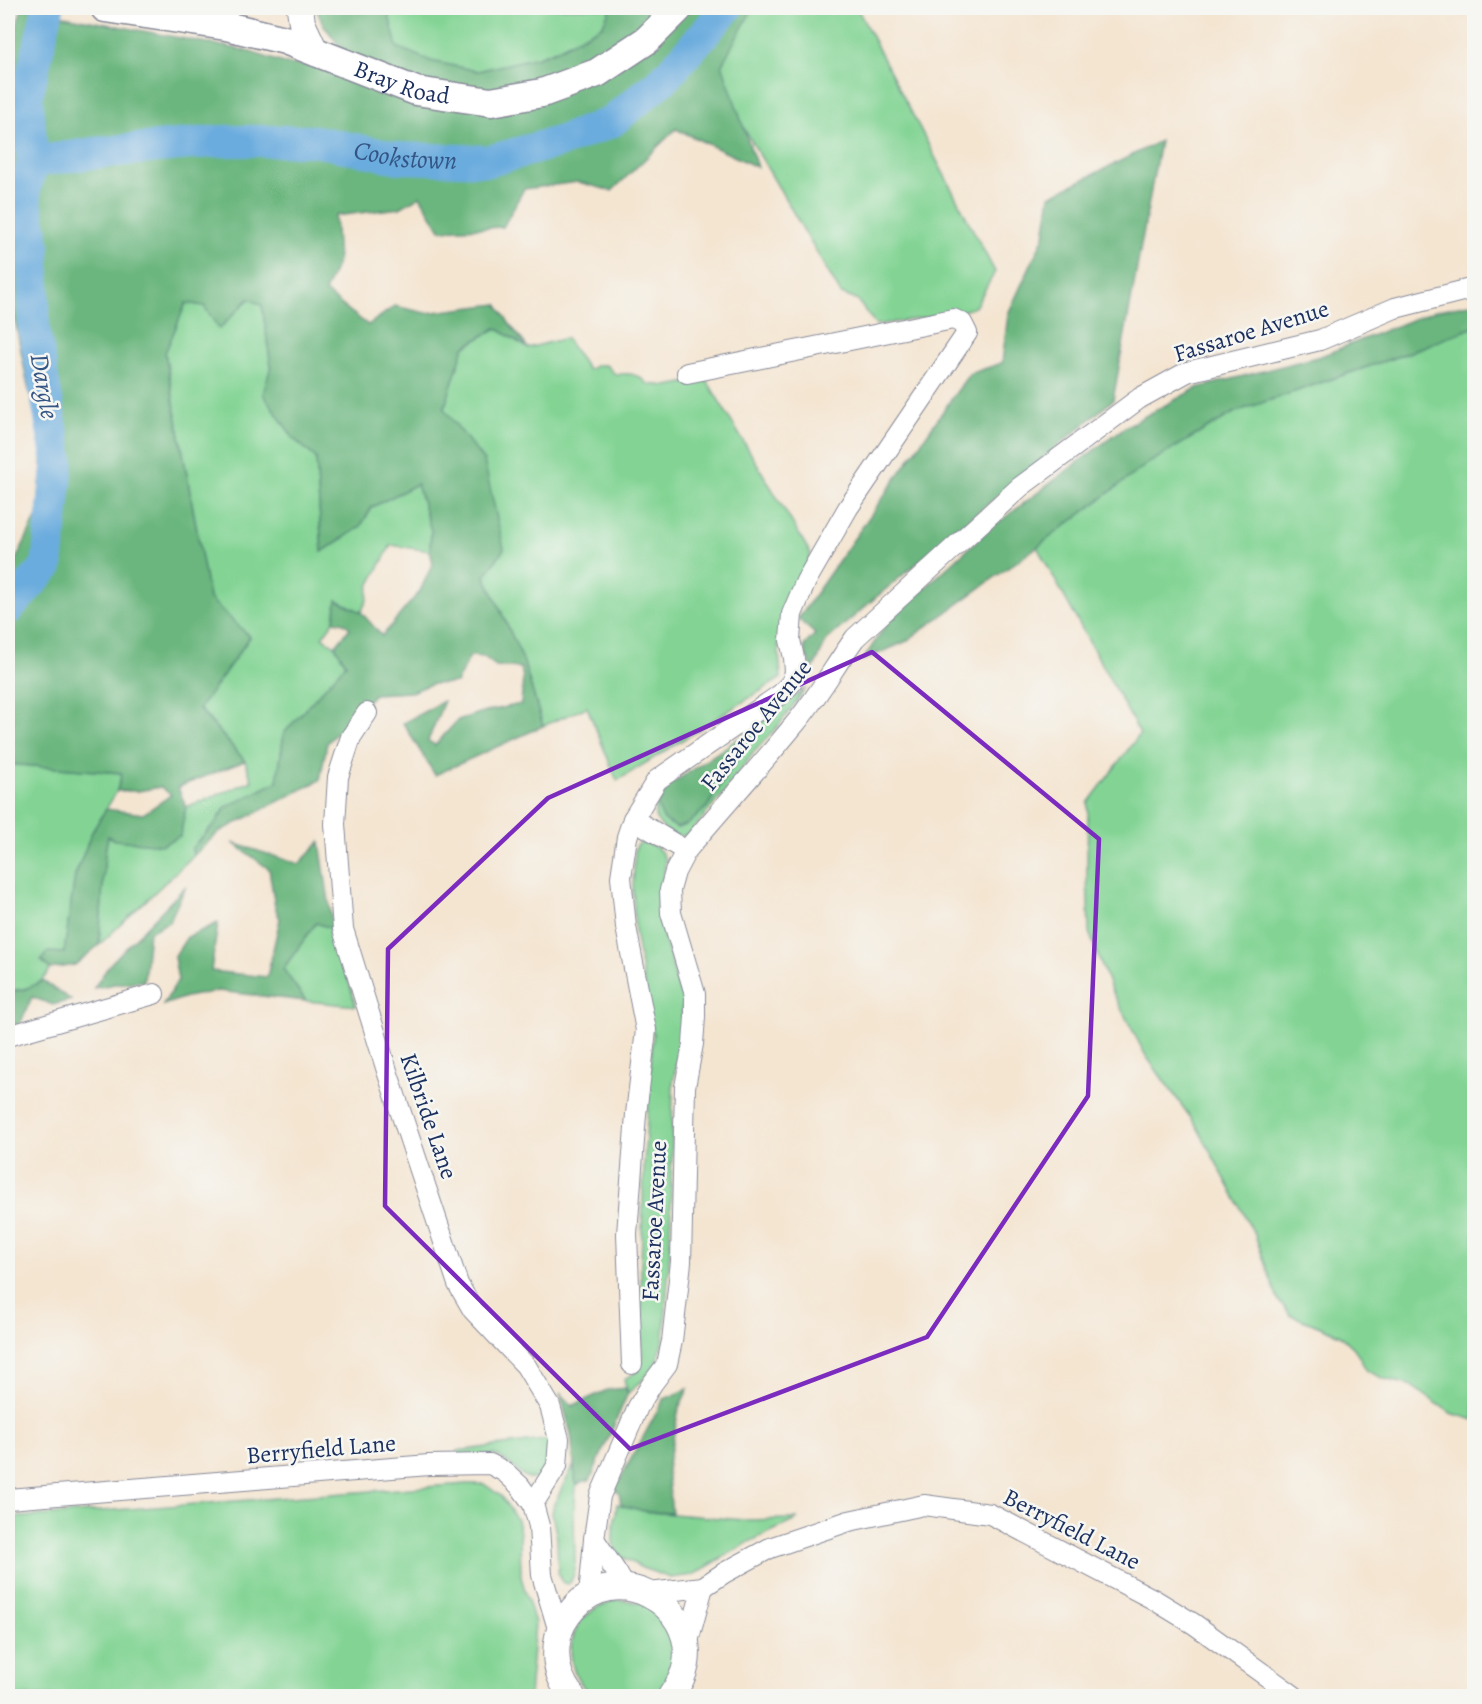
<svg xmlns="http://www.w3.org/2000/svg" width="1482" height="1704" viewBox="0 0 1482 1704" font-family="Alegreya,serif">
	<rect width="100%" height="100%" fill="#f6f6f2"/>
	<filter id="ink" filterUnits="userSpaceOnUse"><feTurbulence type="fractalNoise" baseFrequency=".0167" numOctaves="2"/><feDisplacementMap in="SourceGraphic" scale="12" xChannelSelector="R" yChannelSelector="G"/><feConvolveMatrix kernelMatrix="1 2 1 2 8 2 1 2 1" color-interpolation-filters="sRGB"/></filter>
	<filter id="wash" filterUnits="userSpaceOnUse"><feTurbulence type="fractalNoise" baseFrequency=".008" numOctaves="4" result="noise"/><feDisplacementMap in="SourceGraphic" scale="24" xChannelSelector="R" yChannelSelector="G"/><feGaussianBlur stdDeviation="1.35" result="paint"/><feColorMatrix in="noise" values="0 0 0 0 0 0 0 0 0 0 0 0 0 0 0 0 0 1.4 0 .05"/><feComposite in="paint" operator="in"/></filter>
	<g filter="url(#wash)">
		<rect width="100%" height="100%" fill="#f4e5d1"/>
		<g fill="#83d494" stroke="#4f8279" stroke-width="1.5">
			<polygon points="383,8 611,8 602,26 556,50 538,57 478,71 392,55"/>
			<polygon points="741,8 857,8 995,272 975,307 957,313 876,325 857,300 841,294 711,72"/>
			<polygon points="249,298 262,305 271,366 264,394 294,439 316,458 322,552 360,527 372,507 417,484 431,530 430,551 391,545 369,586 367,600 361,612 337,600 334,621 322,637 335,646 346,664 284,733 277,782 226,807 214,825 192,848 193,856 99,945 105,852 108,835 180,836 186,807 252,781 245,761 199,708 250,637 209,598 165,353 186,303 204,306"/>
			<polygon points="1474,327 1474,1420 1451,1413 1410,1385 1385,1379 1367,1371 1354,1348 1340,1335 1291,1315 1278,1300 1255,1235 1196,1125 1146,1056 1111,989 1089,932 1087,872 1088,803 1140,734 1037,547 1147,464 1235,412 1405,354"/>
			<path d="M496 328 528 348 566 338 588 370 597 365H606L616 375C629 372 638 374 648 384L667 386 706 379 811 554 784 615 778 639 781 678 617 781 587 707 543 726 523 660 485 576 444 409 464 347Z"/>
			<path d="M806 688 779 725 753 753 727 789 691 832C687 835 686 836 682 836 673 837 655 824 655 814 655 812 656 807 657 804L663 819 677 828 688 824 707 807 758 725Z"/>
			<path d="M8 764 122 773 117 791 92 832 75 876 64 953 42 961 50 969C40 988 28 989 8 991Z"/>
			<polygon points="644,842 656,847 662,853 665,859 665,866 658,903 660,923 682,999 682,1028 673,1083 670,1250 664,1337 656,1364 645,1378 628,1393 624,1379 637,1372 642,1362 641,1266 644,1164 653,1034 635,932 633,889 635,849 638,844"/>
			<polygon points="316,922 333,929 356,1006 306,1001 283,969"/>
			<path d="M551 1439 550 1458 539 1478C521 1483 514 1462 497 1456 485 1452 470 1455 458 1455L457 1451Z"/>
			<polygon points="574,1465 576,1486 574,1516 575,1563 574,1574 570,1583 566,1584 562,1582 558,1573 557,1538 552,1513 554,1504"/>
			<polygon points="466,1484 484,1484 501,1496 517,1520 520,1533 521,1577 535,1623 529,1696 8,1696 8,1518"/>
			<polygon points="617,1504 648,1512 743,1520 798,1519 749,1542 693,1575 671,1578 642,1568 618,1555 613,1542 613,1533"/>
			<path d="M615 1600C631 1600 650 1602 662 1616 664 1619 666 1625 667 1628 670 1634 674 1640 675 1645 680 1664 667 1687 651 1696H596C567 1682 563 1637 586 1616 594 1608 604 1604 615 1600Z"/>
		</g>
		<g fill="#6ab67e" stroke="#42726e" stroke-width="1.5">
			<polygon points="22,8 244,50 287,64 356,68 323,24 316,8 387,8 397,47 431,61 478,71 538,57 557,50 602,26 611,8 753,8 722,64 757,167 676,129 612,191 578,182 524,189 503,227 440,230 420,196 400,208 335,216 338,261 325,292 368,325 395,306 426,313 497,304 509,323 528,348 496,328 464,347 444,409 484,461 504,549 485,576 523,660 543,726 435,775 403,723 444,701 428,741 435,745 458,720 483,712 521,704 523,678 521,668 496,666 484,657 470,656 456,683 432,684 411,692 374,694 327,743 320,780 219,832 193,856 192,848 214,825 226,807 277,782 284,733 346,664 335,646 350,628 344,623 334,621 337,600 361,612 382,636 420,591 433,563 430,551 431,530 417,484 372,507 360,527 322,552 316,458 294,439 263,394 271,366 262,305 249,299 219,329 204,306 186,303 165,353 209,598 250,637 199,709 245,761 178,787 186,807 180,836 162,845 115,840 108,836 105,852 99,945 75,965 50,969 41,960 48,952 64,953 75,876 92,832 106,809 143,814 171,795 161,787 138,791 117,791 122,773 8,764 8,576 37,516 44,444 28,387 8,285 8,55"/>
			<polygon points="1160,141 1113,400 874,599 827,640 813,669 806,655 804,646 815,634 798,619 969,374 1002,363 1008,314 1044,236 1050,196"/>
			<polygon points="1474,303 1474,327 1405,354 1235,412 1147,464 1037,547 905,642 863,660 887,623 987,531 1125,427 1197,388 1321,356 1434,311"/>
			<polygon points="758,725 707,807 688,824 677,828 663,819 657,804 670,785"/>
			<polygon points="320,842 333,929 316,923 283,969 306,1001 218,991 186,997 163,1005 178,980 174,957 187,937 218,923 211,971 267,977 280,919 275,907 269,869 233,843 299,864"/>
			<polygon points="186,886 169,922 149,932 144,981 115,984 94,988 110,964"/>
			<polygon points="43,981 71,1000 53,1005 32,997 20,1024 8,1025 8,991 23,990"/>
			<polygon points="625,1388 628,1393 590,1480 581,1482 576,1486 571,1434 560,1393 572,1406 607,1390"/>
			<polygon points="688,1389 679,1408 667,1469 672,1513 648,1512 621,1505 619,1493 614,1490 664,1399"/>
		</g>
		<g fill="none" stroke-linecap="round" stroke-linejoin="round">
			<g stroke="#6aacde" stroke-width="32">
				<path id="s1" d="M33 162 95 153 222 141H315L399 158 489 161 562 141 611 122 664 79 727 8"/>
				<polyline points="8,609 47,566 58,462 34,328 34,244 24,192 33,162 27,96 48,8"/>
			</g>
		</g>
	</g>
	<g filter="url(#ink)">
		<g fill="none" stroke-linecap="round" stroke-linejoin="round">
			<defs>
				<g id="minor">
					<polyline points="367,713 351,737 338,777 335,824 343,929 388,1074 458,1284 473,1310 526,1366 550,1406 559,1439 557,1466 533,1504"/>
					<polyline points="633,819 686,851"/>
					<polyline points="8,1036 154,994"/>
					<polyline points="632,1364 627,1234 636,1114 646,1030 626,927 621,877 627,837 633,819 657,780 781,694 792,682 795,672 794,658 790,640 792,614 806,581 848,508 967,333 962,323 953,319 687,373"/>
					<polyline points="8,1499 429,1465 490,1464 505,1472 520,1486 533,1504 539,1526 542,1575 559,1632"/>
					<polyline points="594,1539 617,1573 625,1587"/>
					<polyline points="649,1593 703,1587 724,1573 770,1548 849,1521 924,1505 990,1514 1153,1599 1194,1624 1294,1696"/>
					<path d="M589 1596 594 1539 600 1496 638 1407 652 1384 667 1364 672 1341 681 1262 685 1087 693 1044 695 1017V994L671 913 670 890 675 872 686 851C721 809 759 768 794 725 817 698 834 667 855 638L1020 487 1140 398 1187 372 1320 340 1395 308 1474 288"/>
					<polyline points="687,1645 703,1587"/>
				</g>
				<g id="tertiary">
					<polyline points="300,8 302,23 316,53"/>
					<path d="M572 1696C558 1679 553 1660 558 1637 560 1627 566 1617 573 1609 614 1560 696 1601 686 1664 684 1676 678 1686 671 1696"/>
				</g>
				<g id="secondary">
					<path id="s2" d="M105 8 226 26 285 40 416 91 491 102 542 93 597 73 647 40 679 8"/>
				</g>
			</defs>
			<use href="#minor" stroke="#888a98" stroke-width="22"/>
			<use href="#tertiary" stroke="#888a98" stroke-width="28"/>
			<use href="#secondary" stroke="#888a98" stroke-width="31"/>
			<use href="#minor" stroke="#fff" stroke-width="20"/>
			<use href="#tertiary" stroke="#fff" stroke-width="26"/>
			<use href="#secondary" stroke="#fff" stroke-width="28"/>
		</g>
	</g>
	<path fill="none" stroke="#7b2cbf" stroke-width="4.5" stroke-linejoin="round" d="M872 652 1099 839 1088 1096 927 1337 630 1449 385 1206 388 949 548 798Z"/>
	<g text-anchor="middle" stroke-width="5" stroke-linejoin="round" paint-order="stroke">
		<g font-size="24" fill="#1b2f5e" stroke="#f6f6f2">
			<text dy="8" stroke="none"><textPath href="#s2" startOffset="308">Bray Road</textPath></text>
			<text transform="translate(1251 331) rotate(-17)" y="8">Fassaroe Avenue</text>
			<text transform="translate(756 725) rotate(-51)" y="8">Fassaroe Avenue</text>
			<text transform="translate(429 1116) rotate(71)" y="8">Kilbride Lane</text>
			<text transform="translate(654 1221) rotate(-87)" y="8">Fassaroe Avenue</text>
			<text transform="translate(321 1449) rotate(-5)" y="8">Berryfield Lane</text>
			<text transform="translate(1072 1529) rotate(27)" y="8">Berryfield Lane</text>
		</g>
		<g font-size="26" font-style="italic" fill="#335484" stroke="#f6f6f2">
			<text dy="9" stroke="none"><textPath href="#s1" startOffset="375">Cookstown</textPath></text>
			<text transform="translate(45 386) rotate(80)" y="9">Dargle</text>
		</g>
	</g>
	<rect width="1482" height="1704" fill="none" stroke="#f6f6f2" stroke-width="30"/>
</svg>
